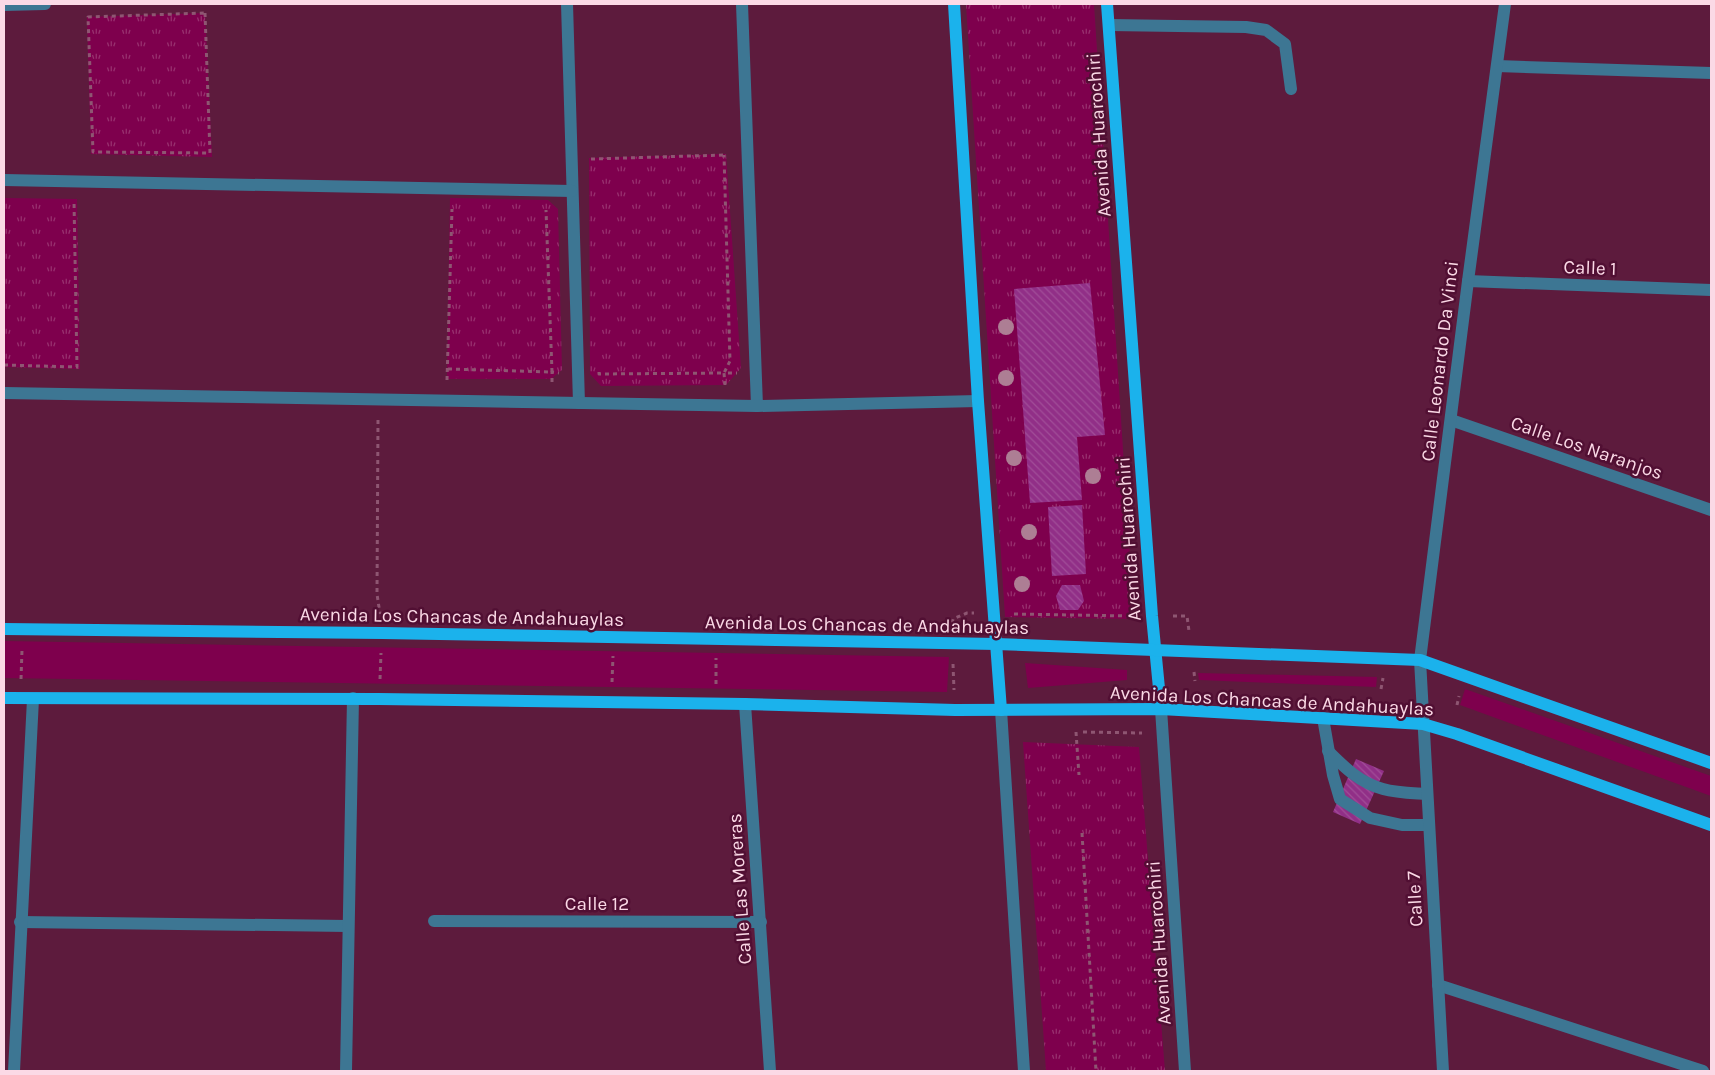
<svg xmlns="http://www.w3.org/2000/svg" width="1715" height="1075" viewBox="0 0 1715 1075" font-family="Karla,sans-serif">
	<defs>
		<pattern id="park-tufts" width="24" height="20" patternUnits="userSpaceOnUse" patternTransform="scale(1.25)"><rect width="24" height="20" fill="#7e004d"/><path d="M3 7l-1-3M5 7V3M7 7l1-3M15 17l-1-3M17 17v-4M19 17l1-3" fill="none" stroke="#98316f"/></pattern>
		<pattern id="building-back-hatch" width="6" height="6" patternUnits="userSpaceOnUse" patternTransform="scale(1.25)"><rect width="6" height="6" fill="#912f87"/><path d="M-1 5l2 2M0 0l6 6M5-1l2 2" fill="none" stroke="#a14d98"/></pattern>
	</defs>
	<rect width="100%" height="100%" fill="#5d1b3d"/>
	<g fill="#7e004d">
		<polygon points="4,641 949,657 947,692 4,678"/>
		<polygon points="1025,663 1127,670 1127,680 1028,688"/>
		<polygon points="1198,673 1377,677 1376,687 1199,680"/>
		<polygon points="1465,689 1711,776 1711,796 1460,705"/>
	</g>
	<g fill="url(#park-tufts)">
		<polygon points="966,4 1094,4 1134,619 1005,617"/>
		<polygon points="205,13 212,157 91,154 87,17"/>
		<polygon points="726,154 741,368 726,385 601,386 590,374 589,158"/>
		<polygon points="4,198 77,199 80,369 4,367"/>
		<polygon points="450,198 548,200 558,209 562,370 551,379 447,379"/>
		<polygon points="1023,742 1139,747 1165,1071 1046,1071"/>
	</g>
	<g fill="url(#building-back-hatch)">
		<polygon points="1090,283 1105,435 1077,437 1082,500 1030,503 1014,289"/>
		<polygon points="1082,505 1086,574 1052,576 1048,507"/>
		<polygon points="1062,585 1080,585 1084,601 1078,610 1060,610 1056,596"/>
		<polygon points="1356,759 1384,771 1360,824 1333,812"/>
	</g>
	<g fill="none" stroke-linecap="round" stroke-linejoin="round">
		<g stroke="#8e5672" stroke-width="3" stroke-dasharray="4 4" stroke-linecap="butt">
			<polygon points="205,13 210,153 93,152 88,17"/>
			<polyline points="591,159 724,155"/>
			<polyline points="4,365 77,367 74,201"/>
			<polyline points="448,369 552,372 546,210"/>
			<polyline points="599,372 599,374 724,373 730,361 724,155"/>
			<polyline points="447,380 452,209"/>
			<polyline points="552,382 552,372 559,373"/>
			<polyline points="725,385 724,373 737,373"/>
			<polyline points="378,420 377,594 380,614"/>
			<polyline points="1014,614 1132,616"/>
			<polyline points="1173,616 1187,616 1189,631"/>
			<polyline points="952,623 953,619 967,613 974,613"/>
			<polyline points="953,664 954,690"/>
			<polyline points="1194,672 1195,681"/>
			<polyline points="21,679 22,650"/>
			<polyline points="380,679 381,653"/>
			<polyline points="612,682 613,656"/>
			<polyline points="716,684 716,658"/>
			<polyline points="1381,689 1383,678"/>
			<polyline points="1457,705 1459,696"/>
			<polyline points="1076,732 1079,775"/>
			<polyline points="1083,732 1142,733"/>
			<polyline points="1082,833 1096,1071"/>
		</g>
		<g stroke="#3d7693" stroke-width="12">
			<polyline points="567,4 579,403"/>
			<polyline points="742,4 757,406"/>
			<polyline points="4,5 45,4"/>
			<polyline points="1109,25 1246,27 1266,30 1285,44 1291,89"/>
			<polyline points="1497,66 1711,73"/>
			<polyline points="4,180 572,191"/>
			<polyline points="1468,281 1711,290"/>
			<polyline points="4,393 757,406 978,401"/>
			<polyline points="1451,420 1711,510"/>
			<polyline points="745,704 770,1071"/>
			<polyline points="1161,709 1185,1071"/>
			<polyline points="1001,710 1024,1071"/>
			<polyline points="1323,718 1333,775 1340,799 1370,818 1402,825 1429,825"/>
			<path d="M1328 751C1344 767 1360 783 1383 789 1397 793 1413 793 1427 794"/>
			<polyline points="434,921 761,922"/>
			<polyline points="20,922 348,926"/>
			<polyline points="1438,985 1703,1071"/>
			<polyline points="14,1071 33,699"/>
			<polyline points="346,1071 353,698"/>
			<polyline points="1443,1071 1420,660 1468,281 1505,4"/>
		</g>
		<g stroke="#1bb2ec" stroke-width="12">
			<polyline points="954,4 978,401 1001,710"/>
			<polyline points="1107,4 1152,616 1161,709"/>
			<polyline points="4,629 382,633 996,644 1420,660 1711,763"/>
			<polyline points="4,698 379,699 745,704 955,710 1161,709 1423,724 1457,734 1711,825"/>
		</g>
	</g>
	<g fill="#ad7e94">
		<circle cx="1006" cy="327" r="8"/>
		<circle cx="1006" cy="378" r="8"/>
		<circle cx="1014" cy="458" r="8"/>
		<circle cx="1093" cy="476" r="8"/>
		<circle cx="1029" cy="532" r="8"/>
		<circle cx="1022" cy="584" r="8"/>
	</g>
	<g text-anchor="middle" stroke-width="5" stroke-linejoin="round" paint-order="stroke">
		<g font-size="19" fill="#fbd9e6" stroke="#510f33">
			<text transform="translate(1098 135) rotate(-94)" y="7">Avenida Huarochiri</text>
			<text transform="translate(1590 267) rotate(2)" y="7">Calle 1</text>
			<text transform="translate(1439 361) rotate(-83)" y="7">Calle Leonardo Da Vinci</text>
			<text transform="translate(1587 447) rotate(19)" y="7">Calle Los Naranjos</text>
			<text transform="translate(1128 539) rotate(-94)" y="7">Avenida Huarochiri</text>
			<text transform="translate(462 616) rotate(1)" y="7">Avenida Los Chancas de Andahuaylas</text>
			<text transform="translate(867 624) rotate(1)" y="7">Avenida Los Chancas de Andahuaylas</text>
			<text transform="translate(1272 700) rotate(3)" y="7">Avenida Los Chancas de Andahuaylas</text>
			<text transform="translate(739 889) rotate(-94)" y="7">Calle Las Moreras</text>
			<text transform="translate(1414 899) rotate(-93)" y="7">Calle 7</text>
			<text x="597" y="910">Calle 12</text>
			<text transform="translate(1158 943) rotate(-94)" y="7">Avenida Huarochiri</text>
		</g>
	</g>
	<rect width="1715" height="1075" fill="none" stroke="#fbd9e6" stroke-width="10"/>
</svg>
